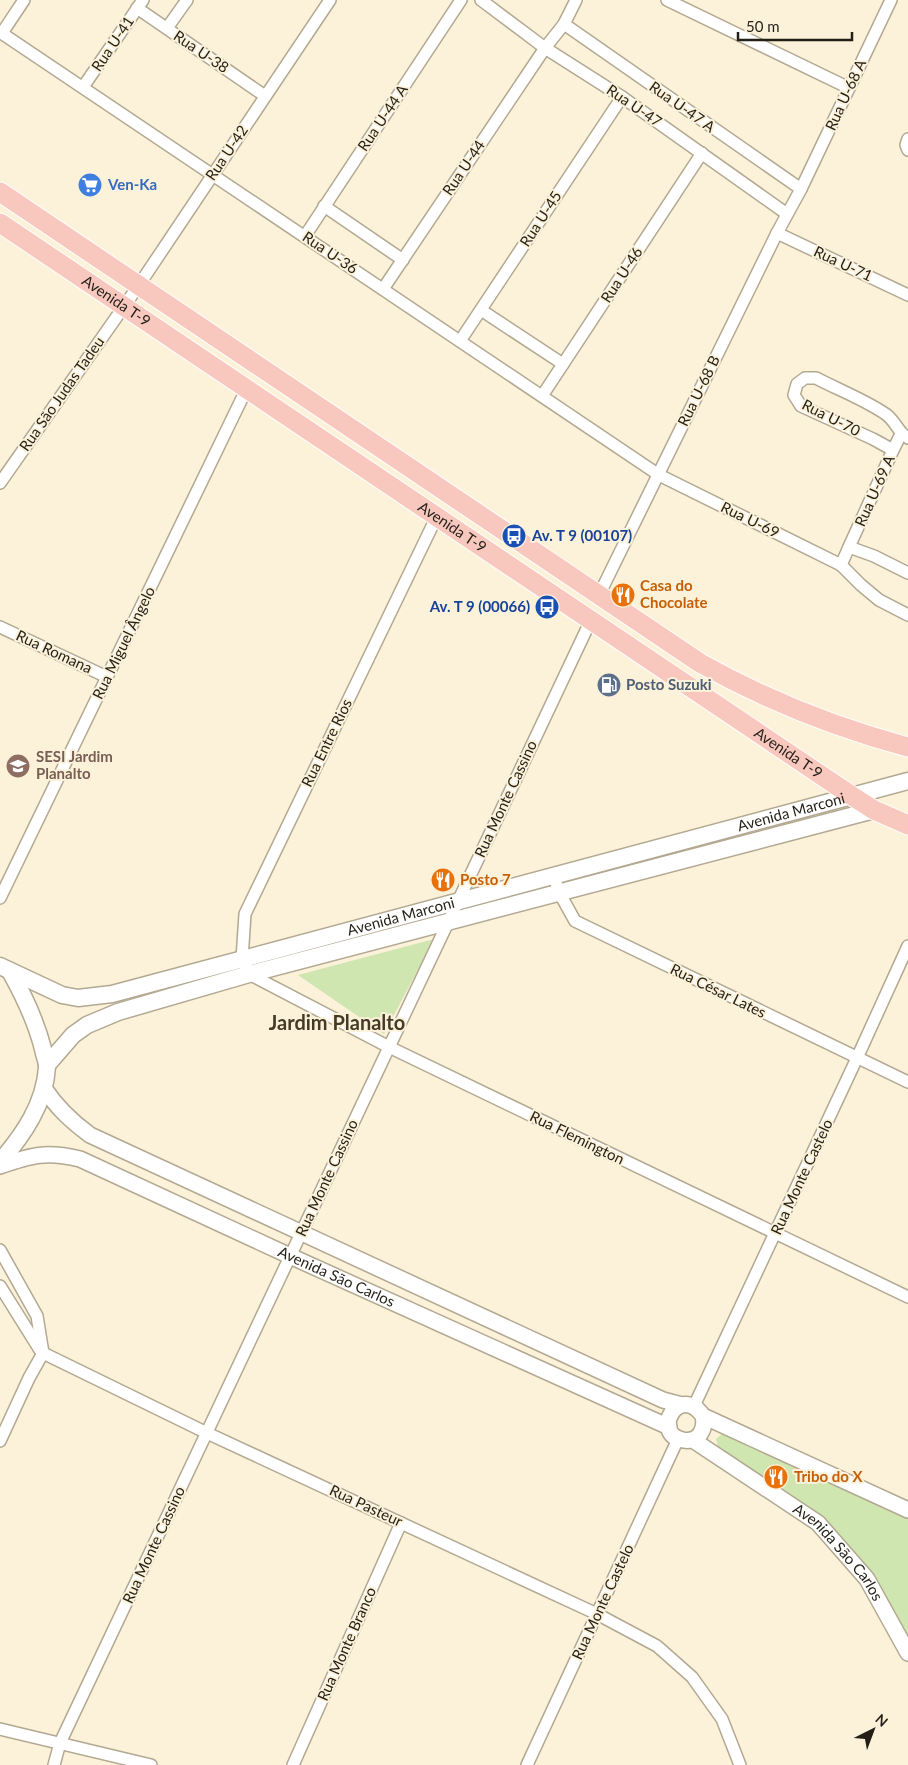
<svg xmlns="http://www.w3.org/2000/svg" width="908" height="1765" viewBox="0 0 908 1765" font-family="Lato,sans-serif">
	<rect width="100%" height="100%" fill="#fcf1d9"/>
	<g fill="#d0e6b1">
		<polygon points="434,939 384,1034 298,975"/>
		<polygon points="722,1434 908,1518 908,1640 820,1521 718,1447 716,1439"/>
	</g>
	<g fill="none" stroke-linecap="round" stroke-linejoin="round">
		<defs>
			<g id="minor">
				<polyline points="481,0 545,48 622,97 787,214"/>
				<polyline points="667,0 849,88"/>
				<polyline points="137,8 265,96"/>
				<polyline points="564,24 801,189"/>
				<polyline points="167,28 187,0"/>
				<polyline points="0,32 659,475 841,565"/>
				<polyline points="2,33 24,0"/>
				<polyline points="83,87 143,0"/>
				<polyline points="908,139 906,145 908,150"/>
				<polyline points="324,206 403,260"/>
				<polyline points="777,233 908,295"/>
				<polyline points="305,236 461,0"/>
				<polyline points="383,289 545,48 564,24 576,0"/>
				<polyline points="481,310 563,364"/>
				<polyline points="460,341 622,97"/>
				<polyline points="542,396 702,153"/>
				<path d="M893 450 873 439 801 406 794 395 797 384 805 378H816C839 390 863 399 884 413 895 419 897 432 908 438"/>
				<polyline points="0,483 139,285 330,0"/>
				<polyline points="437,516 245,914 242,959 249,974 389,1047 908,1297"/>
				<polyline points="849,547 893,450 901,434"/>
				<polyline points="908,573 874,556 849,547 841,565 861,585 879,600 908,615"/>
				<polyline points="599,595 777,233 801,189 891,0"/>
				<polyline points="0,627 107,677"/>
				<polyline points="553,875 560,894 575,921 908,1082"/>
				<polyline points="0,898 247,388"/>
				<polyline points="0,1250 37,1316 43,1353"/>
				<polyline points="0,1286 40,1350"/>
				<polyline points="43,1353 207,1433 597,1614 657,1646 692,1677 722,1719 740,1765"/>
				<polyline points="694,1406 857,1058 908,946"/>
				<polyline points="0,1441 29,1378 43,1353"/>
				<polyline points="0,1729 151,1765"/>
				<polyline points="54,1765 60,1743 591,620"/>
				<polyline points="293,1765 401,1523"/>
				<polyline points="527,1765 678,1439"/>
			</g>
			<g id="tertiary">
				<path d="M44 1088C57 1108 71 1121 90 1135L663 1400 682 1405"/>
				<path id="s1" d="M0 1166C32 1155 46 1151 80 1159L290 1256 669 1427"/>
				<path d="M703 1416C706 1429 699 1443 683 1440 650 1434 679 1382 703 1416L908 1510"/>
				<path id="s2" d="M693 1440 818 1523 867 1579 908 1653"/>
			</g>
			<g id="secondary">
				<path id="s3" d="M0 966 62 995 78 998 112 994 908 781"/>
				<polyline points="47,1065 73,1035 87,1025 118,1012 249,974 874,810"/>
				<path d="M0 1162C23 1135 45 1104 47 1067 47 1061 44 1055 43 1049 36 1021 24 996 10 971"/>
			</g>
			<g id="primary">
				<path d="M0 192 700 663C768 701 833 727 908 747"/>
				<path id="s4" d="M0 223 852 796 874 810 908 825"/>
			</g>
		</defs>
		<use href="#minor" stroke="#b3a891" stroke-width="14"/>
		<use href="#tertiary" stroke="#b3a891" stroke-width="18"/>
		<use href="#secondary" stroke="#b3a891" stroke-width="19"/>
		<use href="#primary" stroke="#fff" stroke-width="21"/>
		<use href="#minor" stroke="#fff" stroke-width="11"/>
		<use href="#tertiary" stroke="#fff" stroke-width="15"/>
		<use href="#secondary" stroke="#fff" stroke-width="16"/>
		<use href="#primary" stroke="#f8c8bf" stroke-width="19"/>
	</g>
	<defs>
		<symbol id="supermarket-disc" viewBox="-11 -11 22 22"><circle r="9.5" fill="#3f7fe0" stroke="#fcf1d9"/><path d="M-6-5.5h2.5l.6 2H6L4.5 2H-2.5L-4.4-4H-6ZM-1.5 3.2a1.3 1.3 0 1 0 .1 0ZM3 3.2a1.3 1.3 0 1 0 .1 0Z" fill="#fff"/></symbol>
		<symbol id="bus-disc" viewBox="-11 -11 22 22"><circle r="9.5" fill="#1a4fb4" stroke="#fcf1d9"/><path d="M-5-6H5V4H4V6H2V4H-2V6H-4V4H-5ZM-3.5-4V0h7V-4ZM-3.5 1.2v1.5H-2V1.2ZM2 1.2v1.5H3.5V1.2Z" fill="#fff"/></symbol>
		<symbol id="restaurant-disc" viewBox="-11 -11 22 22"><circle r="9.5" fill="#e8710a" stroke="#fcf1d9"/><path d="M-5-6h1v4h1v-4h1v4h1v-4h1v5L-1.5 .5V6h-2V.5L-5-1ZM5-6V6H3V1.5H1.5Q1.5-4 5-6Z" fill="#fff"/></symbol>
		<symbol id="fuel-disc" viewBox="-11 -11 22 22"><circle r="9.5" fill="#5c6f8a" stroke="#fcf1d9"/><path d="M-5.5-6h7V0h2V4h1.3V-2.5L3-4.5l.8-.8L6-3V5H2.5V1h-1V6h-7ZM-4.2-4.7v3.2H.2V-4.7Z" fill="#fff"/></symbol>
		<symbol id="school-disc" viewBox="-11 -11 22 22"><circle r="9.5" fill="#8d6e63" stroke="#fcf1d9"/><path d="M0-5L7-2L0 1L-7-2ZM-4 1L0 2.5L4 1V4Q0 6-4 4Z" fill="#fff"/></symbol>
	</defs>
	<g fill-rule="evenodd">
		<use href="#supermarket-disc" x="76" y="171" width="28" height="28"/>
		<use href="#bus-disc" x="500" y="522" width="28" height="28"/>
		<use href="#restaurant-disc" x="609" y="581" width="28" height="28"/>
		<use href="#bus-disc" x="533" y="593" width="28" height="28"/>
		<use href="#fuel-disc" x="595" y="671" width="28" height="28"/>
		<use href="#school-disc" x="4" y="752" width="28" height="28"/>
		<use href="#restaurant-disc" x="429" y="866" width="28" height="28"/>
		<use href="#restaurant-disc" x="762" y="1463" width="28" height="28"/>
	</g>
	<g text-anchor="middle" stroke-width="4" stroke-linejoin="round" paint-order="stroke">
		<g font-size="15" fill="#231f17" stroke="#fcf1d9">
			<text transform="translate(113 44) rotate(-56)" y="5">Rua U-41</text>
			<text transform="translate(201 52) rotate(34)" y="5">Rua U-38</text>
			<text transform="translate(846 95) rotate(-65)" y="5">Rua U-68 A</text>
			<text transform="translate(634 106) rotate(34)" y="5">Rua U-47</text>
			<text transform="translate(682 107) rotate(35)" y="5">Rua U-47 A</text>
			<text transform="translate(383 118) rotate(-56)" y="5">Rua U-44 A</text>
			<text transform="translate(227 153) rotate(-56)" y="5">Rua U-42</text>
			<text transform="translate(464 168) rotate(-56)" y="5">Rua U-44</text>
			<text transform="translate(541 219) rotate(-57)" y="5">Rua U-45</text>
			<text transform="translate(330 253) rotate(34)" y="5">Rua U-36</text>
			<text transform="translate(843 264) rotate(25)" y="5">Rua U-71</text>
			<text transform="translate(622 275) rotate(-57)" y="5">Rua U-46</text>
			<text dy="5" stroke="none"><textPath href="#s4" startOffset="140">Avenida T-9</textPath></text>
			<text transform="translate(699 391) rotate(-64)" y="5">Rua U-68 B</text>
			<text transform="translate(62 394) rotate(-55)" y="5">Rua São Judas Tadeu</text>
			<text transform="translate(831 418) rotate(27)" y="5">Rua U-70</text>
			<text transform="translate(875 491) rotate(-66)" y="5">Rua U-69 A</text>
			<text transform="translate(750 520) rotate(26)" y="5">Rua U-69</text>
			<text dy="5" stroke="none"><textPath href="#s4" startOffset="545">Avenida T-9</textPath></text>
			<text transform="translate(124 643) rotate(-64)" y="5">Rua Miguel Ângelo</text>
			<text transform="translate(54 652) rotate(25)" y="5">Rua Romana</text>
			<text transform="translate(327 743) rotate(-64)" y="5">Rua Entre Rios</text>
			<text dy="5" stroke="none"><textPath href="#s4" startOffset="950">Avenida T-9</textPath></text>
			<text transform="translate(506 799) rotate(-65)" y="5">Rua Monte Cassino</text>
			<text dy="5" stroke="none"><textPath href="#s3" startOffset="822">Avenida Marconi</textPath></text>
			<text dy="5" stroke="none"><textPath href="#s3" startOffset="418">Avenida Marconi</textPath></text>
			<text transform="translate(718 991) rotate(26)" y="5">Rua César Lates</text>
			<text transform="translate(577 1138) rotate(26)" y="5">Rua Flemington</text>
			<text transform="translate(802 1177) rotate(-65)" y="5">Rua Monte Castelo</text>
			<text transform="translate(327 1178) rotate(-65)" y="5">Rua Monte Cassino</text>
			<text dy="5" stroke="none"><textPath href="#s1" startOffset="364">Avenida São Carlos</textPath></text>
			<text transform="translate(366 1506) rotate(25)" y="5">Rua Pasteur</text>
			<text transform="translate(154 1545) rotate(-65)" y="5">Rua Monte Cassino</text>
			<text dy="5" stroke="none"><textPath href="#s2" startOffset="185">Avenida São Carlos</textPath></text>
			<text transform="translate(603 1602) rotate(-65)" y="5">Rua Monte Castelo</text>
			<text transform="translate(347 1644) rotate(-66)" y="5">Rua Monte Branco</text>
		</g>
		<g font-size="15" font-weight="bold" fill="#366cbe" stroke="#fcf1d9" text-anchor="start">
			<text x="108" y="190">Ven-Ka</text>
		</g>
		<g font-size="15" font-weight="bold" fill="#164399" stroke="#fcf1d9" text-anchor="start">
			<text x="532" y="541">Av. T 9 (00107)</text>
			<text x="530" y="612" text-anchor="end">Av. T 9 (00066)</text>
		</g>
		<g font-size="15" font-weight="bold" fill="#c56008" stroke="#fcf1d9" text-anchor="start">
			<text x="640" y="591">Casa do<tspan x="640" dy="17">Chocolate</tspan></text>
			<text x="460" y="885">Posto 7</text>
			<text x="794" y="1482">Tribo do X</text>
		</g>
		<g font-size="15" font-weight="bold" fill="#4e5e75" stroke="#fcf1d9" text-anchor="start">
			<text x="626" y="690">Posto Suzuki</text>
		</g>
		<g font-size="15" font-weight="bold" fill="#785e54" stroke="#fcf1d9" text-anchor="start">
			<text x="36" y="762">SESI Jardim<tspan x="36" dy="17">Planalto</tspan></text>
		</g>
		<g font-size="20" font-weight="bold" fill="#443b27" stroke="#fcf1d9">
			<text x="337" y="1030">Jardim Planalto</text>
		</g>
	</g>
	<g transform="translate(873 1730) rotate(42)" stroke="#fcf1d9" stroke-width="4" paint-order="stroke">
	<path d="M0-4L9 19L0 12L-9 19Z" fill="#231f17"/>
	<text y="-8" font-size="14" font-weight="bold" text-anchor="middle" fill="#231f17">N</text>
	</g>
	<path d="M738 32v8h114v-8" fill="none" stroke="#231f17" stroke-width="2.5"/>
	<text x="746" y="32" font-size="15" fill="#231f17" stroke="#fcf1d9" stroke-width="4" paint-order="stroke">50 m</text>
</svg>
